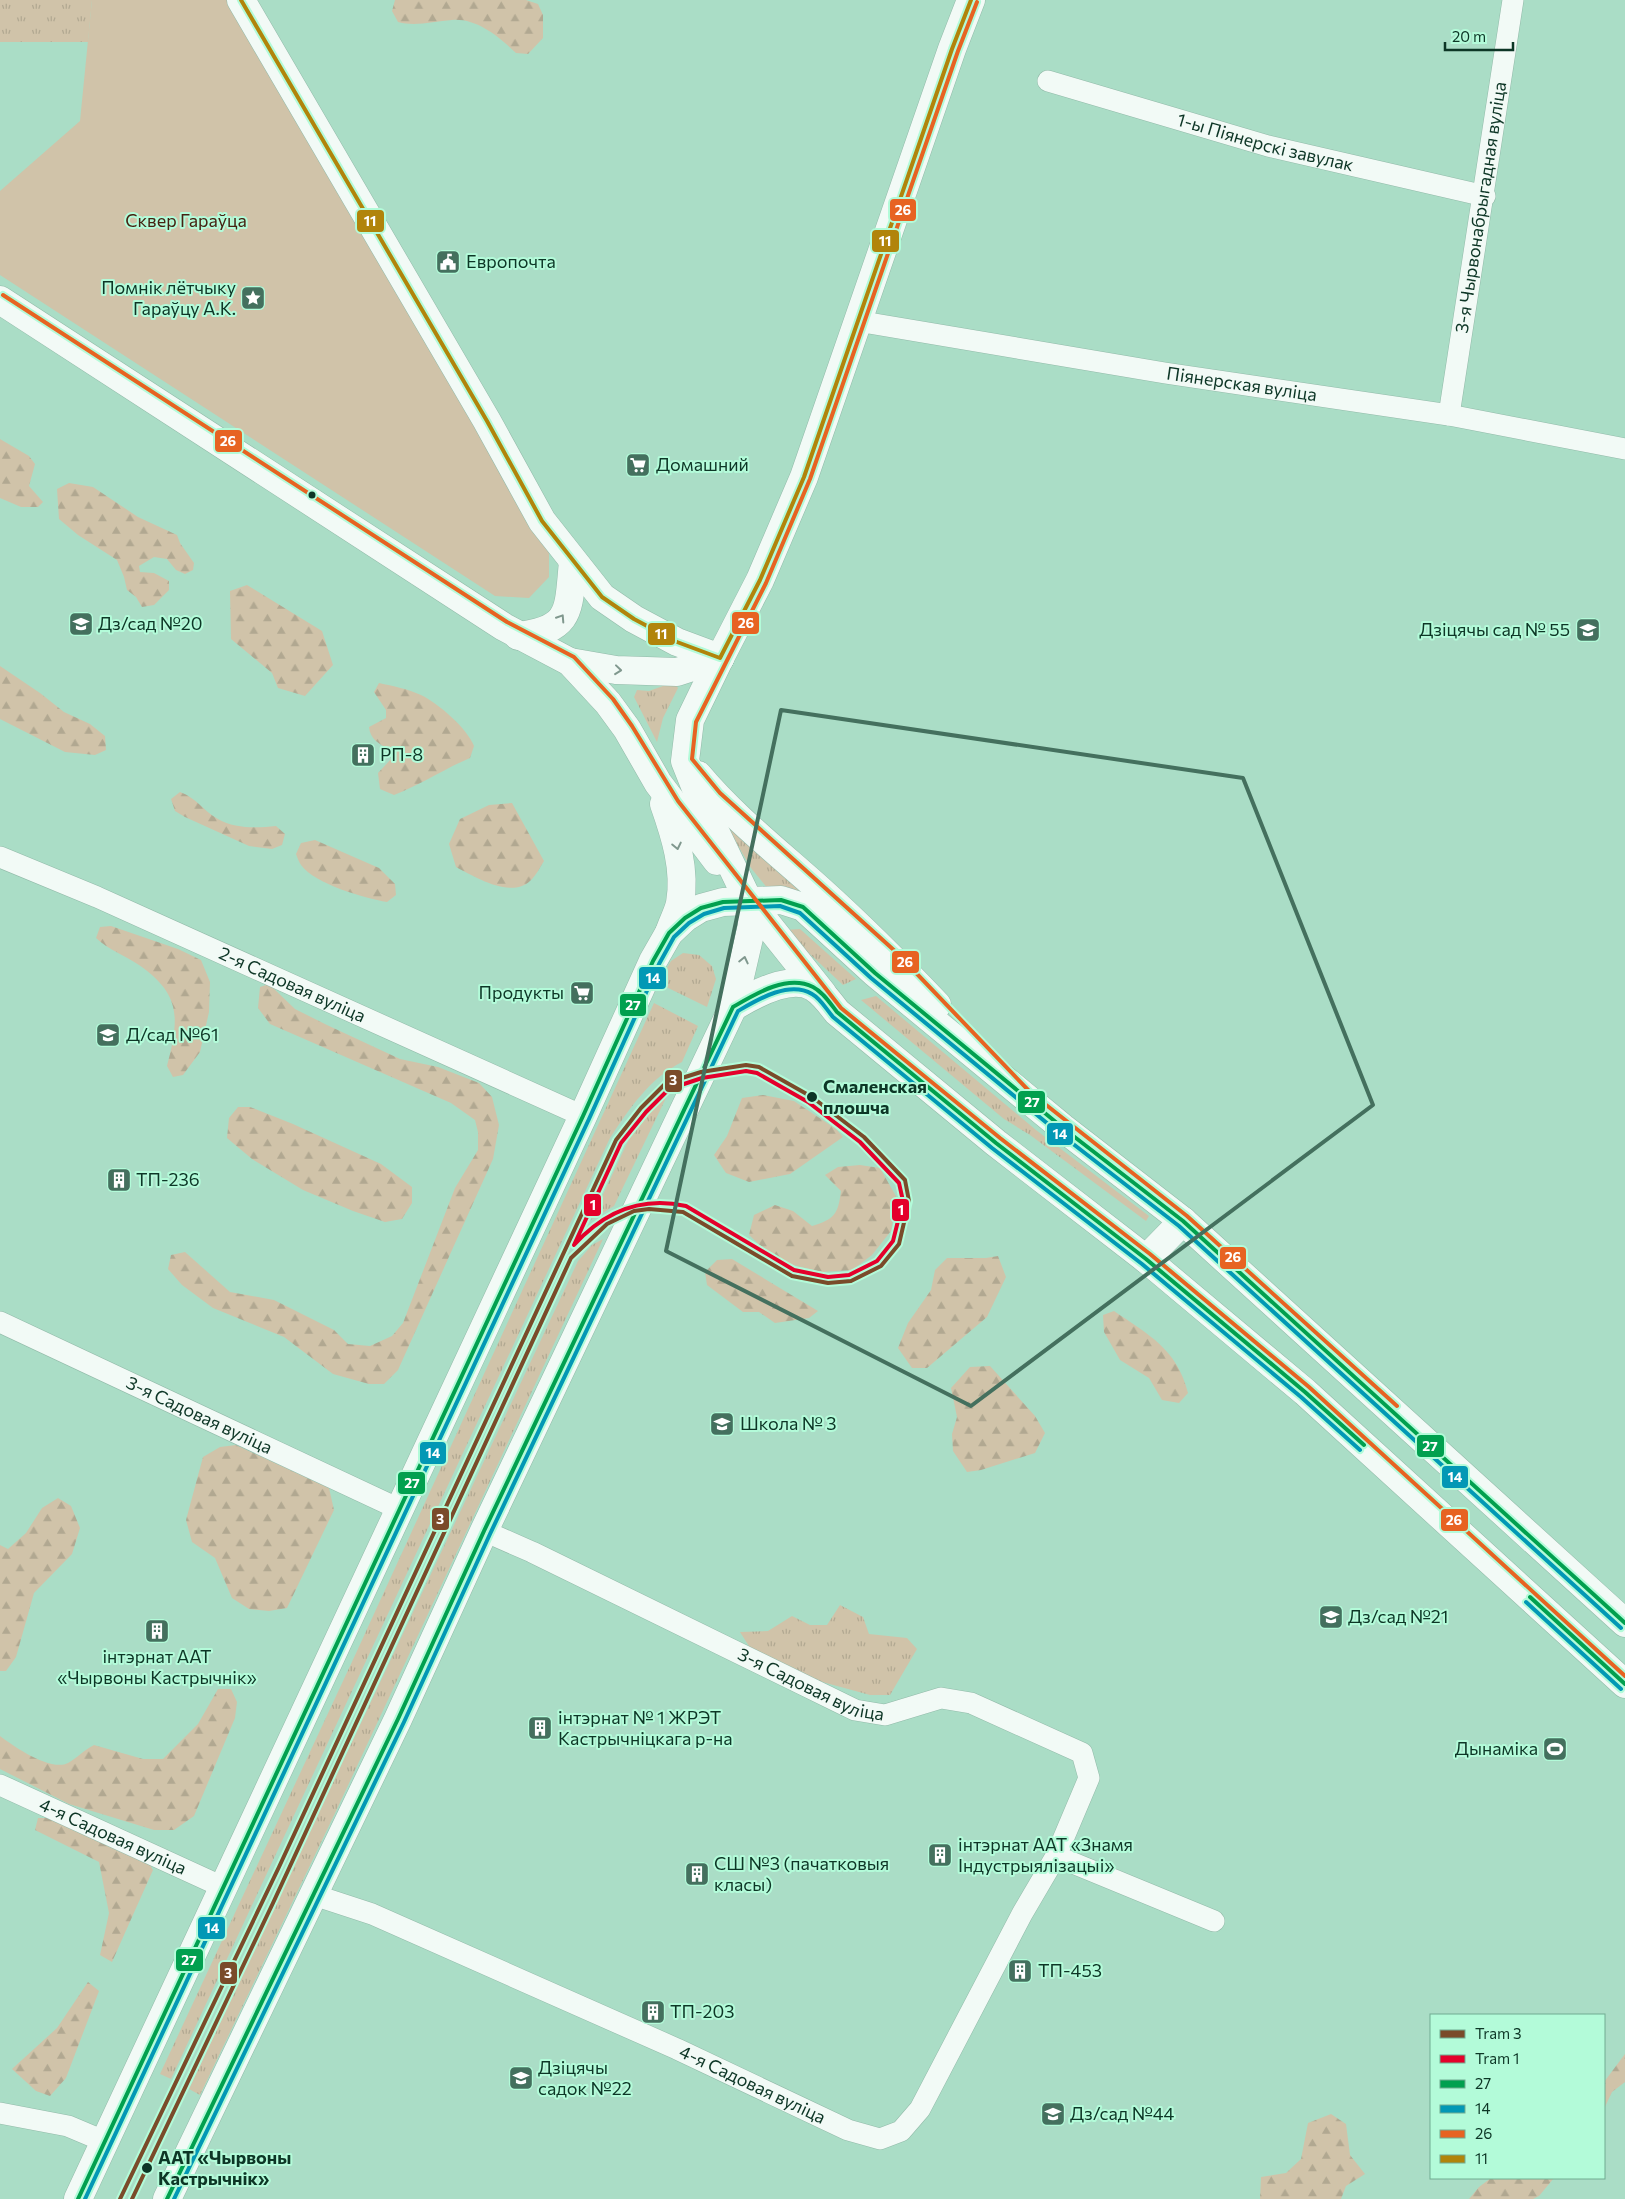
<svg xmlns="http://www.w3.org/2000/svg" width="1625" height="2199" viewBox="0 0 1625 2199" font-family="Commissioner,sans-serif">
	<defs>
		<pattern id="grass-tufts" width="24" height="20" patternUnits="userSpaceOnUse" patternTransform="scale(1.25)"><rect width="24" height="20" fill="#d0c3a9"/><path d="M3 7l-1-3M5 7V3M7 7l1-3M15 17l-1-3M17 17v-4M19 17l1-3" fill="none" stroke="#b1a891"/></pattern>
		<pattern id="forest-firs" width="22" height="20" patternUnits="userSpaceOnUse" patternTransform="scale(1.25)"><rect width="22" height="20" fill="#d0c3a9"/><path d="M5 1l3.5 6h-7zM16 11l3.5 6h-7z" fill="#b1a891"/></pattern>
	</defs>
	<rect width="100%" height="100%" fill="#aaddc6"/>
	<g fill="url(#grass-tufts)">
		<polygon points="0,0 92,0 88,42 0,42"/>
		<polygon points="674,682 678,688 663,718 657,742 634,697 637,690 649,691"/>
		<polygon points="726,825 803,894 768,889 751,868"/>
		<polygon points="800,929 856,979 843,985 784,930"/>
		<polygon points="683,953 699,955 712,966 716,979 707,1007 658,983 671,961"/>
		<polygon points="876,996 1036,1130 1149,1216 1146,1221 1030,1135 1004,1119 861,1000"/>
		<path d="M654 1003 698 1026 682 1062C649 1079 630 1108 610 1138L171 2079 160 2074 357 1651Z"/>
		<polygon points="666,1098 614,1206 591,1220 629,1139 644,1116"/>
		<polygon points="603,1239 337,1809 200,2095 189,2089 578,1261 592,1245"/>
		<polygon points="840,1605 863,1617 869,1634 907,1638 917,1649 890,1695 870,1695 815,1680 754,1654 740,1632 768,1631 792,1616 810,1625 827,1625"/>
	</g>
	<g fill="url(#forest-firs)">
		<path d="M395 0H526L538 4 543 15V38L528 54 516 53C499 37 477 18 452 20 434 21 416 27 398 22L392 11Z"/>
		<polygon points="0,439 29,456 35,464 29,486 43,502 38,507 21,507 0,498"/>
		<polygon points="69,483 93,487 138,517 177,535 180,543 194,563 193,570 185,574 176,570 167,559 154,557 139,566 140,572 154,573 169,581 169,590 154,605 142,607 136,597 127,590 124,577 117,560 78,535 59,519 57,489"/>
		<polygon points="247,585 322,631 333,665 305,696 278,688 272,673 231,639 230,591"/>
		<polygon points="0,666 40,693 64,712 90,724 105,736 106,750 95,755 65,752 0,719"/>
		<path d="M379 683C393 686 408 689 421 695 439 704 467 728 474 746L470 758C444 769 420 785 394 795L380 789 378 773 391 759 389 749C379 744 370 739 369 727L386 718V710L374 692Z"/>
		<path d="M180 792C197 798 203 811 218 819 235 829 257 828 276 826L285 834 282 845 272 849 249 846 185 817 175 811 171 799Z"/>
		<path d="M512 803 544 861C540 867 536 876 530 881 511 899 475 877 456 867L449 844 460 819 489 805Z"/>
		<path d="M315 840 379 868 395 884 396 895 387 902C364 898 315 884 301 865 299 862 297 857 296 854L301 843Z"/>
		<path d="M111 926 178 949 201 960 210 982 209 1012 200 1052 183 1075 173 1077 167 1066C179 1019 182 995 139 965 124 955 109 950 96 938L100 927Z"/>
		<polygon points="269,984 295,1009 327,1025 400,1059 438,1067 479,1083 492,1097 499,1125 493,1159 398,1370 384,1384 369,1384 333,1374 284,1337 213,1308 182,1285 168,1269 171,1255 185,1252 230,1292 274,1300 334,1330 348,1344 370,1346 392,1336 403,1323 455,1188 478,1150 478,1132 475,1120 451,1103 270,1024 258,1008 260,987"/>
		<polygon points="763,1095 794,1101 836,1129 843,1137 790,1174 749,1182 726,1173 714,1155 727,1136 742,1098"/>
		<polygon points="238,1107 250,1107 293,1124 381,1164 412,1187 412,1203 402,1219 385,1222 353,1211 303,1190 252,1159 227,1138 229,1118"/>
		<path d="M860 1165 880 1168 897 1198 891 1231 872 1255 852 1270 822 1272 777 1261 749 1235 754 1215 775 1205 793 1211 812 1226C835 1219 838 1214 841 1191L825 1175 838 1167Z"/>
		<polygon points="998,1256 1006,1277 987,1317 927,1368 912,1368 898,1348 908,1323 931,1290 935,1270 947,1258 986,1258"/>
		<polygon points="732,1259 818,1311 809,1318 775,1323 759,1312 743,1312 707,1285 705,1272 717,1260"/>
		<path d="M1114 1311C1149 1335 1177 1349 1188 1393L1179 1403 1162 1400 1149 1378 1120 1360 1104 1332 1103 1315Z"/>
		<polygon points="990,1366 1035,1416 1045,1433 1035,1453 981,1470 967,1472 953,1451 952,1434 957,1417 951,1388 970,1367"/>
		<polygon points="236,1445 329,1488 334,1510 287,1608 269,1611 249,1609 232,1598 215,1558 192,1542 186,1520 203,1457 220,1447"/>
		<polygon points="58,1498 71,1506 80,1528 72,1554 34,1593 16,1657 6,1671 0,1671 0,1545 8,1549 26,1533 42,1508"/>
		<path d="M218 1689H231L237 1702 235 1718 194 1816 174 1830H154L69 1804 0 1769V1736C13 1746 51 1772 68 1763 77 1758 84 1750 94 1745L143 1759H163L198 1724Z"/>
		<polygon points="38,1818 51,1818 144,1855 153,1870 112,1962 100,1955 109,1913 99,1862 35,1830"/>
		<polygon points="88,1982 99,1991 66,2078 50,2096 36,2091 12,2069 57,2028"/>
		<polygon points="1625,2054 1625,2082 1612,2092 1604,2109 1604,2082"/>
		<polygon points="1331,2114 1346,2124 1350,2155 1365,2174 1346,2186 1341,2199 1260,2199 1261,2177 1286,2173 1301,2159 1308,2123"/>
		<polygon points="1491,2178 1554,2178 1539,2196 1533,2199 1469,2199 1479,2187"/>
	</g>
	<polygon fill="#d0c3a9" points="92,0 227,0 549,553 549,577 529,598 495,596 0,275 0,191 80,121"/>
	<g fill="none" stroke-linecap="round" stroke-linejoin="round">
		<defs>
			<g id="minor">
				<path id="s1" d="M1048 81 1268 146 1485 196"/>
				<path id="s2" d="M857 321 1165 373 1449 415 1625 449"/>
				<path id="s3" d="M1449 415 1513 0"/>
				<path id="s4" d="M0 857 97 897 583 1116"/>
				<path id="s5" d="M0 1322 399 1509"/>
				<path id="s6" d="M484 1531 532 1552 855 1710 885 1715 941 1698 971 1703 1082 1753 1089 1778 1056 1856 1214 1921"/>
				<path id="s7" d="M0 1785 225 1888"/>
				<path id="s8" d="M314 1895 372 1914 677 2049 848 2130 880 2139 901 2131 920 2109 1022 1914 1056 1856"/>
				<polyline points="0,2113 68,2126 106,2142"/>
			</g>
			<polyline id="secondary" points="720,658 760,580 804,477 952,49 971,0"/>
			<g id="primary">
				<polyline points="241,0 487,421 542,521 602,597 634,619 677,642 720,658"/>
				<polyline points="0,300 504,627 570,662 608,703 627,729 658,783 717,861"/>
				<path d="M518 636C573 629 568 610 573 562"/>
				<polyline points="570,662 616,670 677,672 720,658"/>
				<path d="M698 775C734 818 779 853 820 890 861 927 900 966 937 1005"/>
				<path d="M664 804C675 835 686 870 680 903 678 913 672 923 669 933"/>
				<polyline points="748,900 823,994"/>
				<path d="M733 1007C753 995 790 974 813 987 823 993 830 1003 837 1012L996 1143 1146 1259 1305 1392 1625 1684"/>
				<polyline points="1146,1259 1183,1221"/>
				<polyline points="78,2199 583,1116 653,961 669,933 685,918 701,908 723,902 781,900 803,907 875,973 1063,1128 1183,1221 1625,1623"/>
				<polyline points="167,2199 398,1719 484,1531 733,1007 752,925 748,900 703,806 685,761 690,720 720,658"/>
			</g>
		</defs>
		<use href="#minor" stroke="#92baa9" stroke-width="22"/>
		<use href="#secondary" stroke="#92baa9" stroke-width="29"/>
		<use href="#primary" stroke="#92baa9" stroke-width="29"/>
		<use href="#minor" stroke="#f2faf6" stroke-width="21"/>
		<use href="#secondary" stroke="#f2faf6" stroke-width="28"/>
		<use href="#primary" stroke="#f2faf6" stroke-width="28"/>
		<defs>
			<g id="bus-1">
				<polyline points="1530,1597 1625,1684"/>
				<polyline points="78,2199 583,1116 653,961 669,933 685,918 701,908 723,902 781,900 803,907 875,973 1063,1128 1183,1221 1625,1623"/>
				<path d="M167 2199 398 1719 484 1531 733 1007C755 994 787 974 813 987 823 992 830 1003 837 1012L996 1143 1146 1259 1305 1392 1364 1445"/>
			</g>
			<g id="bus-2">
				<polyline points="1526,1602 1621,1689"/>
				<polyline points="85,2199 589,1119 659,964 674,937 689,923 704,914 724,908 780,906 800,913 871,978 1059,1133 1179,1226 1621,1628"/>
				<path d="M174 2199 404 1722 490 1534 738 1011C757 1000 789 980 812 994 821 999 826 1009 833 1017L992 1148 1142 1264 1301 1397 1360 1450"/>
			</g>
			<g id="bus-3">
				<polyline points="977,2 958,51 810,479 766,583 696,722 692,759 720,793 896,952 1031,1093 1187,1216 1397,1406"/>
				<polyline points="3,295 507,622 574,657 613,699 632,726 678,801 841,1008 1000,1138 1150,1254 1309,1387 1625,1676"/>
			</g>
			<polyline id="bus-4" points="241,0 487,421 542,521 602,597 634,619 677,642 720,658 760,580 804,477 952,49 971,0"/>
		</defs>
		<use href="#bus-1" stroke="#b3fbd9" stroke-width="8"/>
		<use href="#bus-2" stroke="#b3fbd9" stroke-width="8"/>
		<use href="#bus-3" stroke="#b3fbd9" stroke-width="8"/>
		<use href="#bus-4" stroke="#b3fbd9" stroke-width="8"/>
		<use href="#bus-1" stroke="#01a04f" stroke-width="4"/>
		<use href="#bus-2" stroke="#0298b5" stroke-width="4"/>
		<use href="#bus-3" stroke="#e76322" stroke-width="4"/>
		<use href="#bus-4" stroke="#b1840b" stroke-width="4"/>
		<defs>
			<polyline id="tram-1" points="120,2199 279,1867 616,1140 641,1108 666,1083 701,1072 746,1065 759,1067 812,1097 864,1137 905,1180 909,1201 899,1244 881,1266 851,1281 828,1283 792,1276 683,1212 649,1209 634,1211 607,1224 571,1258 273,1903 132,2199"/>
			<path id="tram-2" d="M746 1071 757 1073 808 1102 860 1142 899 1183 903 1201 893 1241 877 1261 849 1275 828 1277 794 1270 686 1206C641 1196 604 1212 574 1245L621 1143 646 1112 669 1089 702 1078Z"/>
		</defs>
		<use href="#tram-1" stroke="#b3fbd9" stroke-width="8"/>
		<use href="#tram-2" stroke="#b3fbd9" stroke-width="8"/>
		<use href="#tram-1" stroke="#7a4b2a" stroke-width="4"/>
		<use href="#tram-2" stroke="#e4002b" stroke-width="4"/>
	</g>
	<defs><path id="oneway-chevron" d="M-2-3.5L2.5 0L-2 3.5" fill="none" stroke-width="1.6" stroke-linecap="round" stroke-linejoin="round" transform="scale(1.25)"/></defs>
	<g stroke="#80988e">
		<use href="#oneway-chevron" transform="translate(561 618) rotate(-57)"/>
		<use href="#oneway-chevron" transform="translate(618 670) rotate(6)"/>
		<use href="#oneway-chevron" transform="translate(677 846) rotate(78)"/>
		<use href="#oneway-chevron" transform="translate(744 960) rotate(-77)"/>
	</g>
	<path fill="none" stroke="#44705e" stroke-width="4" stroke-linejoin="round" d="M781 710 1243 778 1373 1105 971 1406 666 1251Z"/>
	<defs>
		<symbol id="civic-square" viewBox="-11 -11 22 22"><rect x="-9" y="-9" width="18" height="18" rx="4" fill="#44705e" stroke="#b3fbd9"/><path d="M-.6-6.5H3V-4.5H.6V-3L4-1V1h2V6H-6V1h2V-1L-.6-3ZM-1.2 2.5V6h2.4V2.5Z" fill="#fff"/></symbol>
		<symbol id="sight-square" viewBox="-11 -11 22 22"><rect x="-9" y="-9" width="18" height="18" rx="4" fill="#44705e" stroke="#b3fbd9"/><path d="M0-6L1.8-2.2L6-1.7L2.9 1.2L3.7 5.4L0 3.3L-3.7 5.4L-2.9 1.2L-6-1.7L-1.8-2.2Z" fill="#fff"/></symbol>
		<symbol id="supermarket-square" viewBox="-11 -11 22 22"><rect x="-9" y="-9" width="18" height="18" rx="4" fill="#44705e" stroke="#b3fbd9"/><path d="M-6-5.5h2.5l.6 2H6L4.5 2H-2.5L-4.4-4H-6ZM-1.5 3.2a1.3 1.3 0 1 0 .1 0ZM3 3.2a1.3 1.3 0 1 0 .1 0Z" fill="#fff"/></symbol>
		<symbol id="school-square" viewBox="-11 -11 22 22"><rect x="-9" y="-9" width="18" height="18" rx="4" fill="#44705e" stroke="#b3fbd9"/><path d="M0-5L7-2L0 1L-7-2ZM-4 1L0 2.5L4 1V4Q0 6-4 4Z" fill="#fff"/></symbol>
		<symbol id="building-square" viewBox="-11 -11 22 22"><rect x="-9" y="-9" width="18" height="18" rx="4" fill="#44705e" stroke="#b3fbd9"/><path d="M-4-6H4V6H1V3H-1V6H-4ZM-2.5-4.3h1.7v1.8h-1.7ZM.8-4.3h1.7v1.8H.8ZM-2.5-1h1.7V.8h-1.7ZM.8-1h1.7V.8H.8Z" fill="#fff"/></symbol>
		<symbol id="stadium-square" viewBox="-11 -11 22 22"><rect x="-9" y="-9" width="18" height="18" rx="4" fill="#44705e" stroke="#b3fbd9"/><path d="M0-5a6.5 5 0 1 0 0 10a6.5 5 0 1 0 0-10ZM-3.5-1.8h7v3.6h-7Z" fill="#fff"/></symbol>
	</defs>
	<g fill-rule="evenodd">
		<use href="#civic-square" x="434" y="248" width="28" height="28"/>
		<use href="#sight-square" x="239" y="284" width="28" height="28"/>
		<use href="#supermarket-square" x="624" y="451" width="28" height="28"/>
		<use href="#school-square" x="67" y="610" width="28" height="28"/>
		<use href="#school-square" x="1574" y="616" width="28" height="28"/>
		<use href="#building-square" x="349" y="741" width="28" height="28"/>
		<use href="#supermarket-square" x="568" y="979" width="28" height="28"/>
		<use href="#school-square" x="94" y="1021" width="28" height="28"/>
		<use href="#building-square" x="105" y="1166" width="28" height="28"/>
		<use href="#school-square" x="708" y="1410" width="28" height="28"/>
		<use href="#school-square" x="1317" y="1603" width="28" height="28"/>
		<use href="#building-square" x="143" y="1617" width="28" height="28"/>
		<use href="#building-square" x="526" y="1714" width="28" height="28"/>
		<use href="#stadium-square" x="1541" y="1735" width="28" height="28"/>
		<use href="#building-square" x="926" y="1841" width="28" height="28"/>
		<use href="#building-square" x="683" y="1860" width="28" height="28"/>
		<use href="#building-square" x="1006" y="1957" width="28" height="28"/>
		<use href="#building-square" x="639" y="1998" width="28" height="28"/>
		<use href="#school-square" x="507" y="2064" width="28" height="28"/>
		<use href="#school-square" x="1039" y="2100" width="28" height="28"/>
	</g>
	<g fill="#0d3626" stroke="#b3fbd9" stroke-width="2">
		<circle cx="312" cy="495" r="4.5"/>
		<circle cx="812" cy="1097" r="6"/>
		<circle cx="147" cy="2168" r="6"/>
	</g>
	<g text-anchor="middle" stroke-width="4" stroke-linejoin="round" paint-order="stroke">
		<g font-size="18" fill="#0d3626" stroke="#b3fbd9">
			<text dy="6" stroke="none"><textPath href="#s1" startOffset="226">1-ы Піянерскі завулак</textPath></text>
			<text dy="6" stroke="none"><textPath href="#s3" startOffset="210">3-я Чырвонабрыгадная вуліца</textPath></text>
			<text dy="6" stroke="none"><textPath href="#s2" startOffset="390">Піянерская вуліца</textPath></text>
			<text dy="6" stroke="none"><textPath href="#s4" startOffset="319">2-я Садовая вуліца</textPath></text>
			<text dy="6" stroke="none"><textPath href="#s5" startOffset="220">3-я Садовая вуліца</textPath></text>
			<text dy="6" stroke="none"><textPath href="#s6" startOffset="362">3-я Садовая вуліца</textPath></text>
			<text dy="6" stroke="none"><textPath href="#s7" startOffset="124">4-я Садовая вуліца</textPath></text>
			<text dy="6" stroke="none"><textPath href="#s8" startOffset="478">4-я Садовая вуліца</textPath></text>
		</g>
		<g font-size="18" fill="#462212" stroke="#b3fbd9">
			<text x="186" y="227">Сквер Гараўца</text>
		</g>
		<g font-size="18" fill="#0d3626" stroke="#b3fbd9" text-anchor="start">
			<text x="466" y="268">Европочта</text>
			<text x="236" y="294" text-anchor="end">Помнік лётчыку<tspan x="236" dy="21">Гараўцу А.К.</tspan></text>
			<text x="656" y="471">Домашний</text>
			<text x="98" y="630">Дз/сад №20</text>
			<text x="1570" y="636" text-anchor="end">Дзіцячы сад № 55</text>
			<text x="380" y="761">РП-8</text>
			<text x="564" y="999" text-anchor="end">Продукты</text>
			<text x="126" y="1041">Д/сад №61</text>
			<text x="136" y="1186">ТП-236</text>
			<text x="740" y="1430">Школа № 3</text>
			<text x="1348" y="1623">Дз/сад №21</text>
			<text x="157" y="1663" text-anchor="middle">інтэрнат ААТ<tspan x="157" dy="21">«Чырвоны Кастрычнік»</tspan></text>
			<text x="558" y="1724">інтэрнат № 1 ЖРЭТ<tspan x="558" dy="21">Кастрычніцкага р-на</tspan></text>
			<text x="1538" y="1755" text-anchor="end">Дынаміка</text>
			<text x="958" y="1851">інтэрнат ААТ «Знамя<tspan x="958" dy="21">Індустрыялізацыі»</tspan></text>
			<text x="714" y="1870">СШ №3 (пачатковыя<tspan x="714" dy="21">класы)</tspan></text>
			<text x="1038" y="1977">ТП-453</text>
			<text x="670" y="2018">ТП-203</text>
			<text x="538" y="2074">Дзіцячы<tspan x="538" dy="21">садок №22</tspan></text>
			<text x="1070" y="2120">Дз/сад №44</text>
		</g>
		<g font-size="18" font-weight="bold" fill="#0d3626" stroke="#b3fbd9" text-anchor="start">
			<text x="823" y="1093">Смаленская<tspan x="823" dy="21">плошча</tspan></text>
			<text x="158" y="2164">ААТ «Чырвоны<tspan x="158" dy="21">Кастрычнік»</tspan></text>
		</g>
	</g>
	<g stroke="#b3fbd9" stroke-width="2">
		<rect x="889" y="198" width="28" height="24" rx="5" fill="#e76322"/>
		<rect x="356" y="209" width="29" height="24" rx="5" fill="#b1840b"/>
		<rect x="871" y="229" width="29" height="24" rx="5" fill="#b1840b"/>
		<rect x="214" y="429" width="29" height="24" rx="5" fill="#e76322"/>
		<rect x="731" y="611" width="29" height="24" rx="5" fill="#e76322"/>
		<rect x="647" y="622" width="29" height="24" rx="5" fill="#b1840b"/>
		<rect x="891" y="950" width="29" height="24" rx="5" fill="#e76322"/>
		<rect x="638" y="966" width="29" height="24" rx="5" fill="#0298b5"/>
		<rect x="619" y="993" width="28" height="24" rx="5" fill="#01a04f"/>
		<rect x="664" y="1069" width="19" height="24" rx="5" fill="#7a4b2a"/>
		<rect x="1017" y="1090" width="29" height="24" rx="5" fill="#01a04f"/>
		<rect x="1046" y="1122" width="28" height="24" rx="5" fill="#0298b5"/>
		<rect x="583" y="1193" width="19" height="24" rx="5" fill="#e4002b"/>
		<rect x="891" y="1198" width="19" height="24" rx="5" fill="#e4002b"/>
		<rect x="1219" y="1246" width="28" height="24" rx="5" fill="#e76322"/>
		<rect x="1416" y="1434" width="29" height="24" rx="5" fill="#01a04f"/>
		<rect x="419" y="1441" width="28" height="24" rx="5" fill="#0298b5"/>
		<rect x="1441" y="1465" width="28" height="24" rx="5" fill="#0298b5"/>
		<rect x="397" y="1471" width="29" height="24" rx="5" fill="#01a04f"/>
		<rect x="431" y="1507" width="19" height="24" rx="5" fill="#7a4b2a"/>
		<rect x="1440" y="1508" width="29" height="24" rx="5" fill="#e76322"/>
		<rect x="197" y="1916" width="29" height="24" rx="5" fill="#0298b5"/>
		<rect x="175" y="1948" width="29" height="24" rx="5" fill="#01a04f"/>
		<rect x="219" y="1961" width="19" height="24" rx="5" fill="#7a4b2a"/>
	</g>
	<g font-size="14" text-anchor="middle" font-weight="bold" fill="#fff">
		<text x="903" y="215">26</text>
		<text x="370" y="226">11</text>
		<text x="885" y="246">11</text>
		<text x="228" y="446">26</text>
		<text x="746" y="628">26</text>
		<text x="661" y="639">11</text>
		<text x="905" y="967">26</text>
		<text x="653" y="983">14</text>
		<text x="633" y="1010">27</text>
		<text x="673" y="1085">3</text>
		<text x="1032" y="1107">27</text>
		<text x="1060" y="1139">14</text>
		<text x="593" y="1210">1</text>
		<text x="901" y="1215">1</text>
		<text x="1233" y="1262">26</text>
		<text x="1430" y="1451">27</text>
		<text x="433" y="1458">14</text>
		<text x="1455" y="1482">14</text>
		<text x="412" y="1488">27</text>
		<text x="440" y="1524">3</text>
		<text x="1454" y="1525">26</text>
		<text x="212" y="1933">14</text>
		<text x="189" y="1965">27</text>
		<text x="228" y="1978">3</text>
	</g>
	<rect x="1430" y="2014" width="175" height="165" fill="#b3fbd9" stroke="#71ac91"/>
	<rect x="1440" y="2030" width="25" height="8" fill="#7a4b2a" stroke="#71ac91"/>
	<text x="1475" y="2039" font-size="15" fill="#0d3626">Tram 3</text>
	<rect x="1440" y="2055" width="25" height="8" fill="#e4002b" stroke="#71ac91"/>
	<text x="1475" y="2064" font-size="15" fill="#0d3626">Tram 1</text>
	<rect x="1440" y="2080" width="25" height="8" fill="#01a04f" stroke="#71ac91"/>
	<text x="1475" y="2089" font-size="15" fill="#0d3626">27</text>
	<rect x="1440" y="2105" width="25" height="8" fill="#0298b5" stroke="#71ac91"/>
	<text x="1475" y="2114" font-size="15" fill="#0d3626">14</text>
	<rect x="1440" y="2130" width="25" height="8" fill="#e76322" stroke="#71ac91"/>
	<text x="1475" y="2139" font-size="15" fill="#0d3626">26</text>
	<rect x="1440" y="2155" width="25" height="8" fill="#b1840b" stroke="#71ac91"/>
	<text x="1475" y="2164" font-size="15" fill="#0d3626">11</text>
	<path d="M1445 42v8h68v-8" fill="none" stroke="#0d3626" stroke-width="2.5"/>
	<text x="1452" y="42" font-size="15" fill="#0d3626" stroke="#b3fbd9" stroke-width="4" paint-order="stroke">20 m</text>
</svg>
